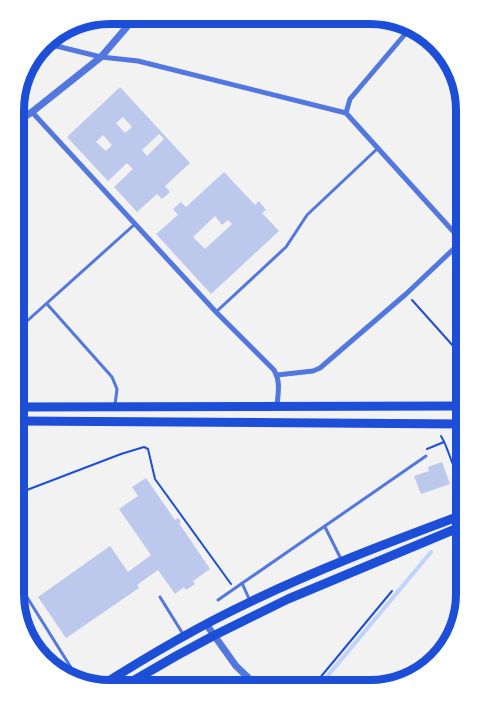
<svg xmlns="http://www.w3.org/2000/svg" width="480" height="704" viewBox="0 0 480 704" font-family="'Exo 2',sans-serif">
	<rect width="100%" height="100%" fill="#f2f2f2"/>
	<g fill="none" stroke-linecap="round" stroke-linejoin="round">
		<polyline stroke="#bfd3fe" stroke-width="4" points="320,685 431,552"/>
	</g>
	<g fill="#bdc9ec" fill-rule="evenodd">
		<path d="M120 87 190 163 165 186 170 192 162 199 157 194 137 212 114 187 133 169 127 163 108 181 67 137ZM123 117 132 127 125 133 116 123ZM159 134 164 139 147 156 142 150ZM103 135 112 145 106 151 96 142Z"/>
		<path d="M224 172 255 205 259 201 266 210 262 213 279 231 211 294 156 234 178 215 173 209 181 202 186 207ZM215 216 222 225 228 220 232 224 205 249 193 237Z"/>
		<polygon points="442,462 450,484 421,494 414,476 429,471 428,467"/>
		<polygon points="146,478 175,520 178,518 181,522 179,523 210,569 193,581 195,584 186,590 184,587 175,594 158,570 137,585 139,588 66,638 38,597 110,546 128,572 151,555 119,509 138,496 132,487"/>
	</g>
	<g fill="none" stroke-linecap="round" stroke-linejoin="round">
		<g stroke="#1d4ed8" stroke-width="2">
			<polyline points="412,300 463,357"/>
			<path d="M441 436C451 453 450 467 465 483"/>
			<polyline points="427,449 444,442"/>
			<polyline points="19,493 121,454 144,447 148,449 155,479 231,584"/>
			<polyline points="314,685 392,591"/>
		</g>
		<g stroke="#5277de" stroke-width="3">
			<polyline points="47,304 112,377 117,389 115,405"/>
			<polyline points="216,312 286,247 307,215 377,149"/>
			<polyline points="17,330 135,224"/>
			<polyline points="325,527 341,559"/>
			<polyline points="242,583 250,601"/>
			<polyline points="20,586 80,682"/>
			<polyline points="160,597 183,634"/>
			<polyline points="218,600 426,456"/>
		</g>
		<g stroke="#5277de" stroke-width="5">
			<polyline points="44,43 101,57 138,61 346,113 461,240"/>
			<path d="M32 112 216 312 274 370C281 382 278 393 277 406"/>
			<polyline points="346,113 350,99 412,26"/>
			<polyline points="277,375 313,371 320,368 406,294 461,242"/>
		</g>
		<g stroke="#5277de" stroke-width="7">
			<polyline points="15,123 32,112 101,57 138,14"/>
			<polyline points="206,624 236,666 257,686"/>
		</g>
		<g stroke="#1d4ed8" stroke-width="9">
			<polyline points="18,407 464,406"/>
			<polyline points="18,421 464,424"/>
			<path d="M96 689C146 657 197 627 250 602 320 568 393 541 465 514"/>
			<polyline points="119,689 176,656 213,636 288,599 465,525"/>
		</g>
	</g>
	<path d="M0 0H480V704H0ZM110 24H370A86 86 0 0 1 456 110V594A86 86 0 0 1 370 680H110A86 86 0 0 1 24 594V110A86 86 0 0 1 110 24Z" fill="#fff" fill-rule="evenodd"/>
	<path fill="none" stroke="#1d4ed8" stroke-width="8" d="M110 24H370A86 86 0 0 1 456 110V594A86 86 0 0 1 370 680H110A86 86 0 0 1 24 594V110A86 86 0 0 1 110 24Z"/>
</svg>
